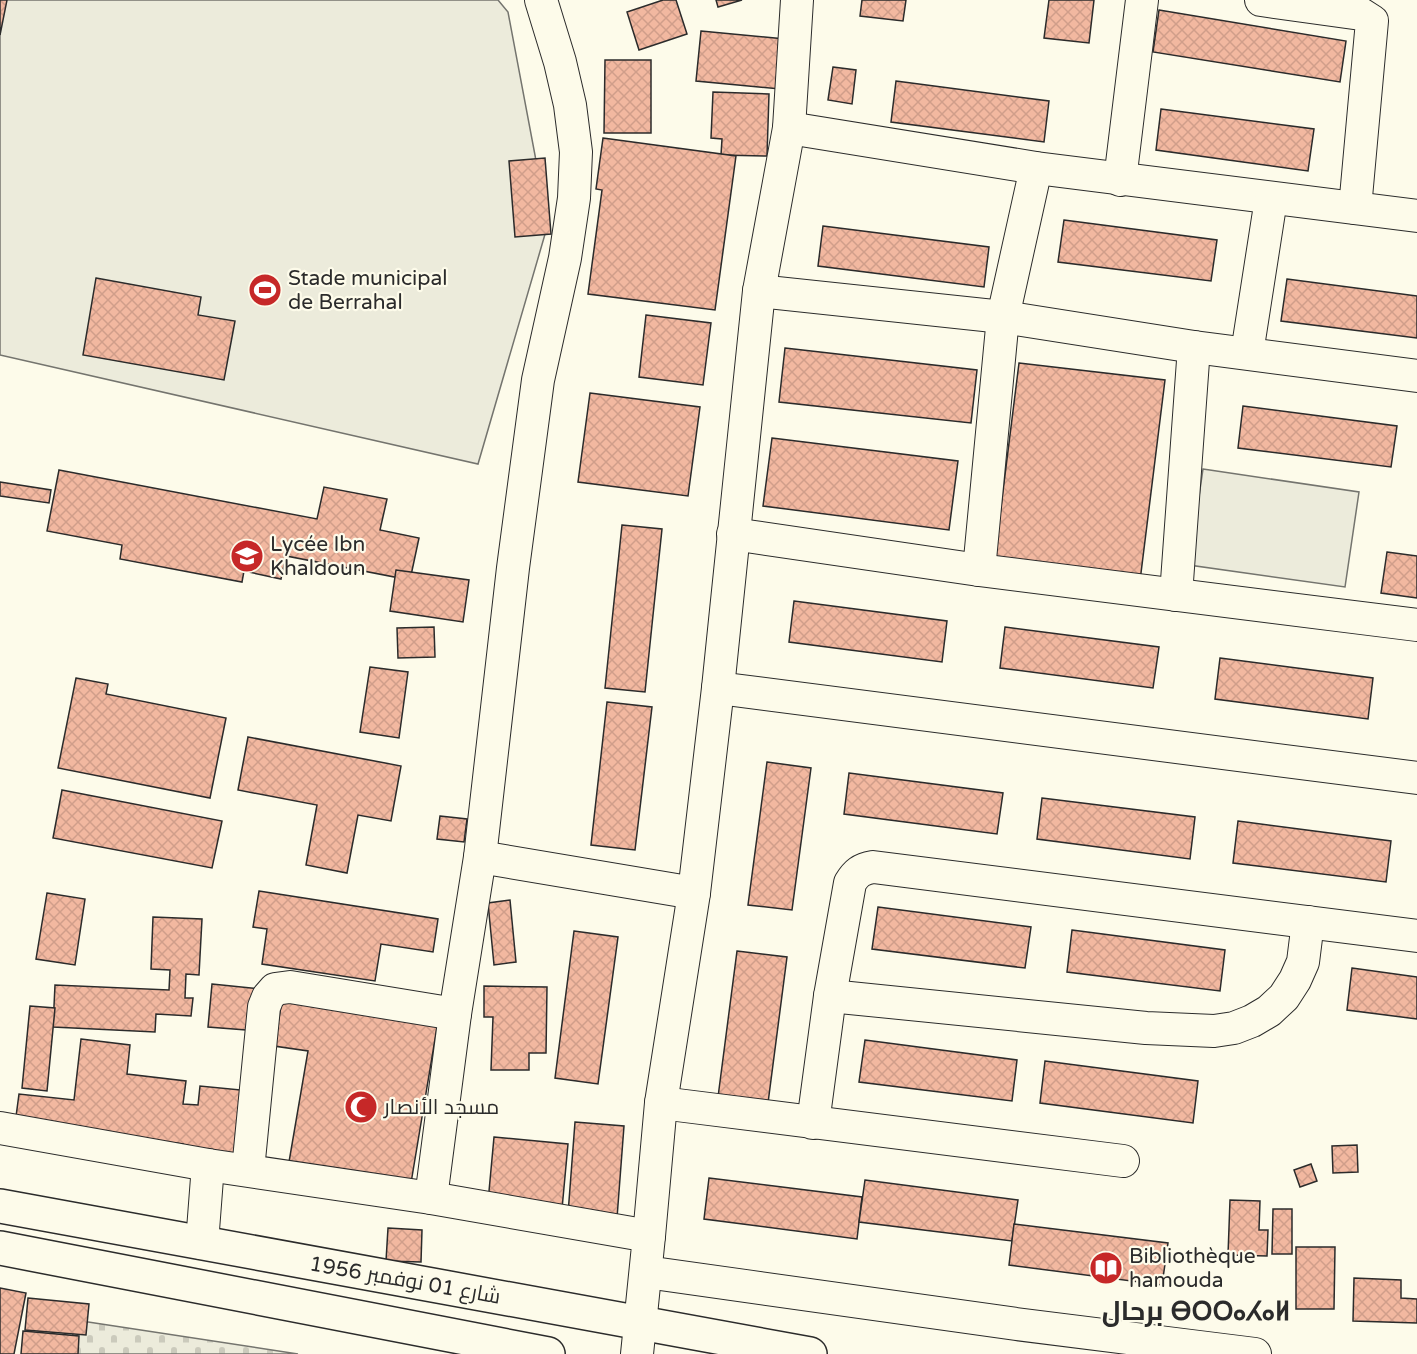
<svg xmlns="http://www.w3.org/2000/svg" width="1417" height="1354" viewBox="0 0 1417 1354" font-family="'Varela Round',Cairo,'Noto Sans Tifinagh',sans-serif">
	<defs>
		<pattern id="cemetery-stones" width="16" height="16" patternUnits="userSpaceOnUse" patternTransform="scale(1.5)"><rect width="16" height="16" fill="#ecebdb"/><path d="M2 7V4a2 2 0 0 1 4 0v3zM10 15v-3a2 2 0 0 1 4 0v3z" fill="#cbcabc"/></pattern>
		<pattern id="building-cross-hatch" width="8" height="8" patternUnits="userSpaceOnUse" patternTransform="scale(1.5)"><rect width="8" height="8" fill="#f2b8a0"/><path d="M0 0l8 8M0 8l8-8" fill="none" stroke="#d09e8a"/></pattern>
	</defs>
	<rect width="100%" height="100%" fill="#fdfbea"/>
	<polygon fill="url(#cemetery-stones)" stroke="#74746e" stroke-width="1.5" points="75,1320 298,1354 70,1354"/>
	<g fill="#ecebdb" stroke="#74746e" stroke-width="1.5">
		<polygon points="0,0 498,0 508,12 548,224 478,464 0,355"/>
		<polygon points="1203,469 1359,492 1345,587 1189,565"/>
	</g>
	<g fill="url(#building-cross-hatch)" stroke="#2b2b2b" stroke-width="1.5">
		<polygon points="0,0 7,0 0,35"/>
		<polygon points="663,0 676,0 687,34 639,50 627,12"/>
		<polygon points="716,0 742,0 718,7"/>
		<polygon points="862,0 906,0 903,21 860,16"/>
		<polygon points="1049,0 1094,0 1089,43 1044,38"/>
		<polygon points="1159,10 1346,41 1340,82 1153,52"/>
		<polygon points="701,31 785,39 780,89 696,81"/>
		<polygon points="605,60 651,60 651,133 604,133"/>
		<polygon points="833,67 856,70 852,104 828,100"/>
		<polygon points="896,81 1049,101 1044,142 891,122"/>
		<polygon points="713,92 769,94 767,156 721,155 722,139 711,138"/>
		<polygon points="1161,109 1314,129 1308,171 1156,150"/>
		<polygon points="603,138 736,156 715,310 588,294 602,190 596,189"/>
		<polygon points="545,158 551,234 515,237 509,161"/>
		<polygon points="1064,220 1217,240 1211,281 1058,262"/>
		<polygon points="823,226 989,247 984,287 818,266"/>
		<polygon points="96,278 201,297 198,315 235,321 224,380 83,355"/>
		<polygon points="1287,279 1417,296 1417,338 1281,321"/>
		<polygon points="646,315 711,323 703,385 639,377"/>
		<polygon points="785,348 977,370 971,423 779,402"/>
		<polygon points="1019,363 1165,380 1140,581 994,563"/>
		<polygon points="590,393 700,407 688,496 578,482"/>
		<polygon points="1243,406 1397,426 1391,467 1238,448"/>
		<polygon points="772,438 958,461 949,530 763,506"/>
		<polygon points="59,470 317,519 324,487 387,499 380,530 419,538 410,580 286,556 281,579 244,571 242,582 120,559 122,545 47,531"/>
		<polygon points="0,482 51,490 49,503 0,496"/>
		<polygon points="622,525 662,529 645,692 605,688"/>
		<polygon points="1387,552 1417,556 1417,598 1381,593"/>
		<polygon points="396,570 469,580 463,622 390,611"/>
		<polygon points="794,601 947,621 942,662 789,642"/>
		<polygon points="434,627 435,657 398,658 397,628"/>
		<polygon points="1005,627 1159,647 1153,688 1000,668"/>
		<polygon points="1220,658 1373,678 1368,719 1215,699"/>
		<polygon points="370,667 408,672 399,738 360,732"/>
		<polygon points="76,678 108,684 106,694 226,718 210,798 58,768"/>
		<polygon points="607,702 652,707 635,850 591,845"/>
		<polygon points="248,737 401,766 391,821 358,815 347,873 306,865 317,805 238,790"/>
		<polygon points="767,762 811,768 792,910 748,905"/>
		<polygon points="849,773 1003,793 997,834 844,814"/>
		<polygon points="62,790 222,821 212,868 53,838"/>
		<polygon points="1042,798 1195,817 1190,859 1037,839"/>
		<polygon points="440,816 467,819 464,842 437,839"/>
		<polygon points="1238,821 1391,841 1386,882 1233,863"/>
		<polygon points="259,891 438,919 433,952 381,944 375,981 262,964 267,929 253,927"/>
		<polygon points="47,893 85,899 75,965 36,959"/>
		<polygon points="510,900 516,962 494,965 488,903"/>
		<polygon points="878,907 1031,927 1025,968 872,949"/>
		<polygon points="153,917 202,919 199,975 186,974 185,998 193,998 191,1016 156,1014 155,1032 53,1027 55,985 169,990 170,970 151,969"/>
		<polygon points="1072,930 1225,950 1220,991 1067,972"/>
		<polygon points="574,931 618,937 598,1084 555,1078"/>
		<polygon points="737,951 787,957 768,1103 718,1097"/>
		<polygon points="1352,968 1417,977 1417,1019 1347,1010"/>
		<polygon points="212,984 262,989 258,1031 208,1027"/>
		<polygon points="484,986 547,987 546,1053 529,1053 529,1070 491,1070 493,1017 484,1017"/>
		<polygon points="283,995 438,1021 411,1183 289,1162 308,1051 274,1046"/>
		<polygon points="30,1006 55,1008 47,1091 22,1088"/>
		<polygon points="81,1039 130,1045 127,1074 186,1081 183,1104 198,1105 200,1086 260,1092 251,1165 181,1157 183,1144 15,1124 19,1094 74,1100"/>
		<polygon points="865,1040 1017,1060 1012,1101 859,1082"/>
		<polygon points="1045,1061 1198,1081 1193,1123 1040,1103"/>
		<polygon points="575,1122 624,1126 617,1218 568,1214"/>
		<polygon points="494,1137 568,1144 562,1209 488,1202"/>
		<polygon points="1357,1145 1358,1172 1333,1173 1332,1146"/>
		<polygon points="1311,1164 1317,1181 1300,1187 1294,1170"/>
		<polygon points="709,1178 862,1197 857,1239 704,1219"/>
		<polygon points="865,1180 1018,1200 1012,1241 859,1222"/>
		<polygon points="1230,1200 1260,1201 1259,1230 1268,1230 1267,1256 1228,1255"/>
		<polygon points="1273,1209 1292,1209 1292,1254 1272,1254"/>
		<polygon points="1014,1224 1168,1243 1162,1285 1009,1265"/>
		<polygon points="388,1228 422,1230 421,1262 386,1261"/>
		<polygon points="1296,1247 1335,1247 1334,1309 1296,1309"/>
		<polygon points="1354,1278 1401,1280 1401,1298 1417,1299 1417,1323 1353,1321"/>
		<polygon points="0,1288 26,1293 14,1354 0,1354"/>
		<polygon points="28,1298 89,1304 86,1335 25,1330"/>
		<polygon points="23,1331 79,1336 78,1354 21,1354"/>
	</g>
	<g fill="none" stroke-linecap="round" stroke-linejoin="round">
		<defs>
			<g id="minor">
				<polyline points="1261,0 1361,14 1372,21 1355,208"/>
				<polyline points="789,128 1036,168 1417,216"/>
				<polyline points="1120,180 1142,0"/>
				<polyline points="759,291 1003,317 1194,347 1417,376"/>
				<polyline points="1247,353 1271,199"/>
				<polyline points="733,534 979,570 1417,625"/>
				<polyline points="979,570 1003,317 1036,168"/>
				<polyline points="1176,595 1194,347"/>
				<polyline points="718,688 1417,778"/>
				<polyline points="480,857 694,893"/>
				<polyline points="830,996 1146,1028 1214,1031 1234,1028 1252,1021 1269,1011 1284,997 1295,980 1303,962 1308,922"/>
				<polyline points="661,1103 1123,1161"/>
				<path d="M813 1123 830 996 850 883C856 873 861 869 873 867L1417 936"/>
				<polyline points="0,1128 208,1165 431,1198 455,1014 480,857 513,568 538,380 565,258 574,198 576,152 570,105 560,62 541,0"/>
				<polyline points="248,1170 264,1007 268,997 275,989 290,987 455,1014"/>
				<polyline points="431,1198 649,1236 637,1354"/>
				<polyline points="649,1236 661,1103 694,893 718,688 759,291 789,128 797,0"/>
				<polyline points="202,1243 208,1165"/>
				<polyline points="646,1272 1016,1324 1255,1354"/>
			</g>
			<g id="major">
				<polyline points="0,1206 810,1354"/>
				<polyline points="0,1248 548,1354"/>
			</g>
		</defs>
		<use href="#minor" stroke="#2b2b2b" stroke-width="34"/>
		<use href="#major" stroke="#2b2b2b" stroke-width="36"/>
		<use href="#minor" stroke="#fdfbea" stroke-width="32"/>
		<use href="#major" stroke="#fdfbea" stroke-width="33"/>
	</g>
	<defs>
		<symbol id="stadium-disc" viewBox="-11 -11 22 22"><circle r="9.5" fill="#c62828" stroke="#fdfbea"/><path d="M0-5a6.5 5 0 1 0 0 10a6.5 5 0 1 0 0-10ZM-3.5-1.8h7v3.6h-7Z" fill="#fff"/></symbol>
		<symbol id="school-disc" viewBox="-11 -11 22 22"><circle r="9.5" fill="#c62828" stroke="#fdfbea"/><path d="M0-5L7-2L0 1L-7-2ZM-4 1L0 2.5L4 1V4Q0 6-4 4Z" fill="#fff"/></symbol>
		<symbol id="mosque-disc" viewBox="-11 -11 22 22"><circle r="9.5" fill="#c62828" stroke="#fdfbea"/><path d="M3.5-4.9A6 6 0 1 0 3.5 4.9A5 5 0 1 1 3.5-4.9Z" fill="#fff"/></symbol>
		<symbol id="library-disc" viewBox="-11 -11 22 22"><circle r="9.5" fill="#c62828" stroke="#fdfbea"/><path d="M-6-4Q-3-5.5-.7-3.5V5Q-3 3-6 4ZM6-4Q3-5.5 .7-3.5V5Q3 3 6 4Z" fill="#fff"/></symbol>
	</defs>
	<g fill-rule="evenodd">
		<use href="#stadium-disc" x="246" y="271" width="38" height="38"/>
		<use href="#school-disc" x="228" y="537" width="38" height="38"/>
		<use href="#mosque-disc" x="342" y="1088" width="38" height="38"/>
		<use href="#library-disc" x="1087" y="1249" width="38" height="38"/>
	</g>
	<g text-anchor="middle" stroke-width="4.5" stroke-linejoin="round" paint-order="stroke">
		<g font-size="21" fill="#2b2b2b" stroke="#fdfbea" text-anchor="start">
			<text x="288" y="285">Stade municipal<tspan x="288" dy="24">de Berrahal</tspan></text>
			<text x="270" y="551">Lycée Ibn<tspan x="270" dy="24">Khaldoun</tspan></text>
			<text x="384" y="1114">مسجد الأنصار</text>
			<text x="1129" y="1263">Bibliothèque<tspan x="1129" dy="24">hamouda</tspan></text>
		</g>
		<g font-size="21" fill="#2b2b2b" stroke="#fdfbea">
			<text transform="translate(405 1280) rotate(10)" y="7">شارع 01 نوفمبر 1956</text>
		</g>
		<g font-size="27" font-weight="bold" fill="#2b2b2b" stroke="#fdfbea">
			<text x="1196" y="1320">برحال ⴱⵔⵔⴰⵃⴰⵍ</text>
		</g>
	</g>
</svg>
